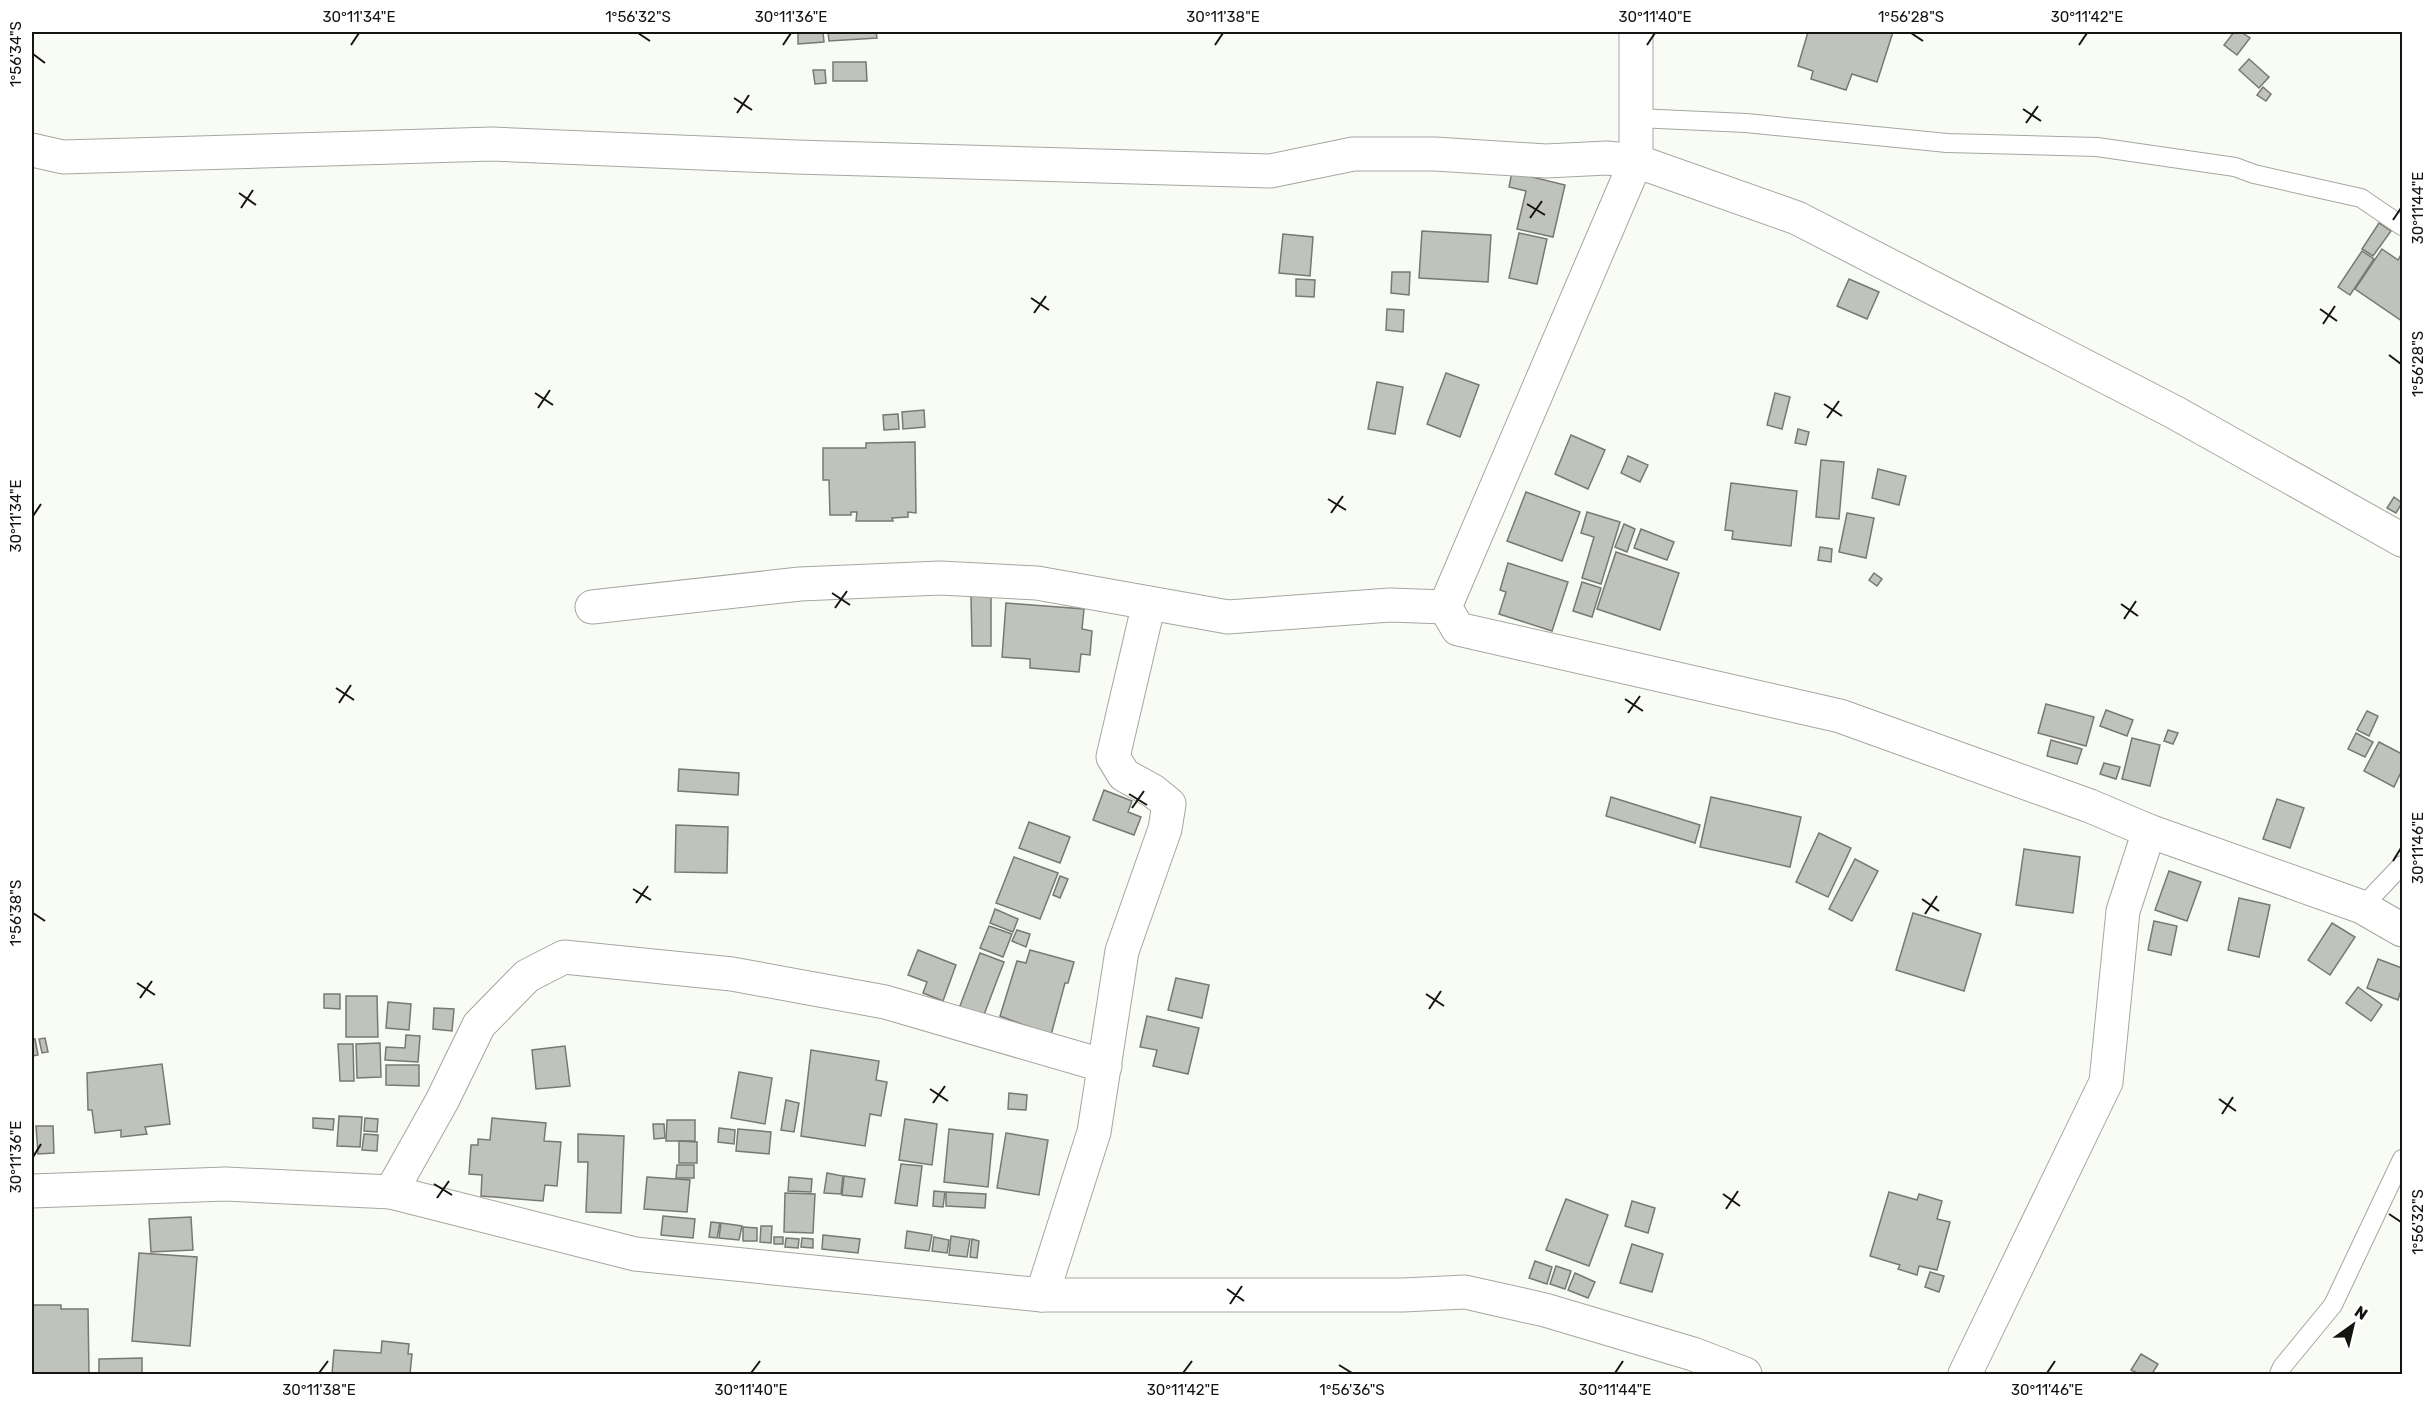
<svg xmlns="http://www.w3.org/2000/svg" width="2434" height="1406" viewBox="0 0 2434 1406" font-family="Rubik,sans-serif">
	<rect width="100%" height="100%" fill="#f9fcf5"/>
	<g fill="#c0c2bc" stroke="#777973" stroke-width="1.5">
		<polygon points="798,32 823,32 824,42 798,44"/>
		<polygon points="828,32 876,32 877,38 829,41"/>
		<polygon points="1808,32 1893,32 1877,82 1852,74 1846,90 1811,79 1813,71 1798,66"/>
		<polygon points="2234,32 2241,32 2250,38 2237,55 2224,45"/>
		<polygon points="2249,59 2269,77 2259,88 2239,70"/>
		<polygon points="833,62 866,62 867,81 833,81"/>
		<polygon points="813,70 825,70 826,83 815,84"/>
		<polygon points="2263,87 2271,94 2266,101 2257,95"/>
		<polygon points="1512,172 1565,185 1553,237 1517,229 1526,191 1509,187"/>
		<polygon points="2379,223 2391,231 2373,256 2362,249"/>
		<polygon points="1422,231 1491,235 1488,282 1419,278"/>
		<polygon points="1519,233 1547,239 1537,284 1509,278"/>
		<polygon points="1283,234 1313,237 1310,276 1279,273"/>
		<polygon points="2382,249 2398,260 2402,253 2402,321 2355,289"/>
		<polygon points="2362,251 2374,259 2350,295 2338,287"/>
		<polygon points="1392,272 1410,272 1409,295 1391,293"/>
		<polygon points="1296,279 1315,280 1314,297 1296,296"/>
		<polygon points="1849,279 1879,292 1867,319 1837,306"/>
		<polygon points="1387,309 1404,310 1403,332 1386,330"/>
		<polygon points="1446,373 1479,385 1460,437 1427,424"/>
		<polygon points="1377,382 1403,387 1395,434 1368,429"/>
		<polygon points="1775,393 1790,397 1782,429 1767,425"/>
		<polygon points="924,410 925,427 903,429 902,412"/>
		<polygon points="898,414 899,429 884,430 883,415"/>
		<polygon points="1798,429 1809,432 1806,445 1795,443"/>
		<polygon points="1571,435 1605,450 1588,489 1555,474"/>
		<polygon points="915,442 916,513 908,512 908,517 892,518 893,521 856,521 857,512 851,512 851,515 830,515 829,480 823,480 823,448 866,448 866,443"/>
		<polygon points="1628,456 1648,465 1640,482 1621,473"/>
		<polygon points="1821,460 1844,462 1839,519 1816,517"/>
		<polygon points="1878,469 1906,476 1899,505 1872,498"/>
		<polygon points="1731,483 1797,491 1791,546 1732,539 1733,531 1725,530"/>
		<polygon points="1526,492 1580,512 1562,561 1507,541"/>
		<polygon points="2394,497 2402,503 2396,513 2387,508"/>
		<polygon points="1587,512 1620,522 1601,584 1582,578 1594,537 1581,533"/>
		<polygon points="1847,513 1874,518 1866,558 1839,552"/>
		<polygon points="1624,524 1635,529 1627,552 1615,547"/>
		<polygon points="1641,529 1674,542 1667,560 1634,548"/>
		<polygon points="1820,547 1832,549 1831,562 1818,560"/>
		<polygon points="1616,552 1679,573 1660,630 1597,609"/>
		<polygon points="1508,563 1568,582 1552,631 1499,614 1506,592 1500,590"/>
		<polygon points="1874,573 1882,579 1877,586 1869,580"/>
		<polygon points="1582,582 1601,588 1592,617 1573,611"/>
		<polygon points="971,596 991,596 991,646 972,646"/>
		<polygon points="1006,603 1084,609 1082,629 1092,631 1090,655 1081,654 1079,672 1030,668 1030,659 1002,657"/>
		<polygon points="2046,704 2094,717 2086,746 2038,733"/>
		<polygon points="2106,710 2133,720 2127,736 2100,726"/>
		<polygon points="2367,711 2378,716 2369,736 2357,730"/>
		<polygon points="2168,730 2178,733 2173,744 2164,741"/>
		<polygon points="2356,733 2373,742 2365,757 2348,749"/>
		<polygon points="2132,738 2160,745 2150,786 2122,779"/>
		<polygon points="2051,740 2082,749 2077,764 2047,756"/>
		<polygon points="2379,742 2402,754 2402,770 2394,787 2364,771"/>
		<polygon points="2104,763 2120,767 2116,779 2100,774"/>
		<polygon points="679,769 739,773 738,795 678,791"/>
		<polygon points="1104,790 1132,801 1128,812 1141,817 1134,835 1093,820"/>
		<polygon points="1611,797 1700,825 1695,843 1606,816"/>
		<polygon points="1711,797 1801,817 1790,867 1700,847"/>
		<polygon points="2277,799 2304,808 2290,848 2263,839"/>
		<polygon points="1029,822 1070,837 1060,863 1019,848"/>
		<polygon points="676,825 728,827 727,873 675,872"/>
		<polygon points="1819,833 1851,848 1828,897 1796,882"/>
		<polygon points="2024,849 2080,857 2073,913 2016,905"/>
		<polygon points="1014,857 1058,873 1040,919 996,903"/>
		<polygon points="1855,859 1878,871 1852,921 1829,909"/>
		<polygon points="2169,871 2201,882 2187,921 2155,910"/>
		<polygon points="1060,876 1068,879 1060,898 1053,895"/>
		<polygon points="2239,898 2270,905 2259,957 2228,950"/>
		<polygon points="995,909 1018,919 1013,932 990,923"/>
		<polygon points="1913,913 1981,934 1964,991 1896,970"/>
		<polygon points="2154,921 2177,926 2171,955 2148,950"/>
		<polygon points="2332,923 2355,937 2330,975 2308,960"/>
		<polygon points="989,926 1012,934 1003,957 980,948"/>
		<polygon points="1017,930 1030,934 1026,947 1012,941"/>
		<polygon points="918,950 956,965 943,1001 923,993 927,982 908,975"/>
		<polygon points="1030,950 1074,962 1068,983 1065,983 1051,1035 1000,1016 1017,961 1026,963"/>
		<polygon points="980,953 1004,962 982,1020 958,1011"/>
		<polygon points="2378,959 2402,968 2402,987 2398,1000 2367,988"/>
		<polygon points="1176,978 1209,985 1202,1018 1168,1010"/>
		<polygon points="2358,987 2382,1005 2371,1021 2346,1003"/>
		<polygon points="324,994 340,994 340,1009 324,1008"/>
		<polygon points="346,996 377,996 378,1037 346,1037"/>
		<polygon points="388,1002 411,1004 409,1030 386,1028"/>
		<polygon points="434,1008 454,1009 452,1031 433,1029"/>
		<polygon points="1147,1016 1199,1028 1188,1074 1153,1066 1157,1050 1140,1047"/>
		<polygon points="406,1035 420,1036 418,1062 385,1060 386,1047 405,1048"/>
		<polygon points="45,1038 48,1052 42,1053 39,1039"/>
		<polygon points="35,1039 38,1055 32,1056 32,1040"/>
		<polygon points="380,1043 381,1077 357,1078 356,1044"/>
		<polygon points="338,1044 353,1044 354,1081 340,1081"/>
		<polygon points="565,1046 570,1086 536,1089 532,1050"/>
		<polygon points="811,1050 879,1061 876,1080 887,1082 881,1116 870,1114 865,1146 801,1136"/>
		<polygon points="162,1064 170,1124 145,1127 147,1134 121,1137 121,1130 95,1133 92,1110 88,1110 87,1073"/>
		<polygon points="386,1065 419,1065 419,1086 386,1085"/>
		<polygon points="739,1072 772,1078 765,1124 731,1118"/>
		<polygon points="1009,1093 1027,1095 1026,1110 1008,1109"/>
		<polygon points="786,1100 799,1103 794,1132 781,1130"/>
		<polygon points="339,1116 362,1117 360,1147 337,1146"/>
		<polygon points="313,1118 334,1119 333,1130 313,1128"/>
		<polygon points="365,1118 378,1119 377,1132 364,1131"/>
		<polygon points="492,1118 546,1123 544,1141 561,1142 557,1186 545,1185 543,1201 481,1196 482,1175 469,1174 471,1145 478,1145 478,1139 490,1140"/>
		<polygon points="905,1119 937,1124 932,1165 899,1160"/>
		<polygon points="667,1120 695,1120 695,1141 666,1141"/>
		<polygon points="653,1124 664,1124 665,1138 654,1139"/>
		<polygon points="36,1126 53,1126 54,1153 38,1154"/>
		<polygon points="719,1128 735,1130 734,1144 718,1142"/>
		<polygon points="738,1129 771,1132 769,1154 736,1151"/>
		<polygon points="949,1129 993,1134 988,1187 944,1182"/>
		<polygon points="1006,1133 1048,1140 1039,1195 997,1188"/>
		<polygon points="364,1134 378,1135 377,1151 362,1150"/>
		<polygon points="578,1134 624,1136 621,1213 586,1212 588,1162 578,1162"/>
		<polygon points="679,1141 697,1142 697,1163 679,1163"/>
		<polygon points="901,1164 922,1166 917,1206 895,1203"/>
		<polygon points="677,1165 694,1165 694,1178 676,1178"/>
		<polygon points="827,1173 843,1176 841,1194 824,1193"/>
		<polygon points="844,1176 865,1179 862,1197 842,1195"/>
		<polygon points="647,1177 690,1180 687,1212 644,1209"/>
		<polygon points="789,1177 812,1179 811,1192 788,1191"/>
		<polygon points="934,1191 945,1192 943,1207 933,1206"/>
		<polygon points="946,1192 986,1194 985,1208 946,1206"/>
		<polygon points="1889,1192 1917,1200 1919,1194 1942,1201 1937,1219 1950,1222 1937,1270 1919,1266 1917,1275 1898,1269 1900,1265 1870,1256"/>
		<polygon points="785,1193 815,1194 813,1233 784,1232"/>
		<polygon points="1566,1199 1608,1215 1589,1266 1546,1250"/>
		<polygon points="1632,1201 1655,1208 1648,1233 1625,1226"/>
		<polygon points="663,1216 695,1219 693,1238 661,1235"/>
		<polygon points="191,1217 193,1250 151,1252 149,1219"/>
		<polygon points="711,1222 720,1223 717,1238 709,1237"/>
		<polygon points="721,1223 742,1226 739,1240 719,1238"/>
		<polygon points="761,1226 772,1226 771,1243 760,1242"/>
		<polygon points="743,1227 757,1228 757,1241 743,1241"/>
		<polygon points="907,1231 932,1235 929,1251 905,1248"/>
		<polygon points="823,1235 860,1239 858,1253 822,1249"/>
		<polygon points="951,1236 970,1239 967,1257 949,1255"/>
		<rect x="774" y="1237" width="9" height="7"/>
		<polygon points="934,1237 949,1240 947,1253 932,1251"/>
		<polygon points="786,1238 799,1239 798,1248 785,1247"/>
		<polygon points="802,1238 813,1239 813,1248 801,1247"/>
		<polygon points="972,1239 979,1241 977,1258 970,1257"/>
		<polygon points="1632,1244 1663,1254 1652,1292 1620,1283"/>
		<polygon points="139,1253 197,1257 190,1346 132,1341"/>
		<polygon points="1535,1261 1552,1267 1547,1284 1529,1278"/>
		<polygon points="1556,1266 1571,1271 1565,1289 1550,1284"/>
		<polygon points="1930,1272 1944,1276 1939,1292 1925,1287"/>
		<polygon points="1575,1273 1595,1282 1588,1298 1568,1290"/>
		<polygon points="32,1305 61,1305 61,1309 88,1309 89,1374 32,1374"/>
		<polygon points="382,1341 409,1344 408,1354 412,1354 410,1374 332,1374 334,1350 381,1353"/>
		<polygon points="2141,1354 2158,1364 2152,1374 2139,1374 2131,1370"/>
		<polygon points="142,1358 142,1374 99,1374 99,1359"/>
	</g>
	<g fill="none" stroke-linecap="round" stroke-linejoin="round">
		<defs>
			<g id="service">
				<polyline points="1637,118 1746,123 1947,143 2097,147 2235,167 2254,174 2361,198 2402,226"/>
				<polyline points="2362,907 2402,865"/>
				<polyline points="2279,1374 2282,1367 2333,1305 2402,1159"/>
			</g>
			<g id="minor">
				<polyline points="1636,32 1636,161 1445,607 1458,629 1840,716 2090,806 2149,831 2123,911 2106,1082 1965,1374"/>
				<polyline points="32,150 63,157 492,144 796,157 1270,171 1353,154 1435,154 1546,161 1607,158 1636,161 1797,218 2174,412 2402,540"/>
				<polyline points="592,607 800,584 940,578 1037,583 1228,617 1390,605 1445,607"/>
				<polyline points="2149,831 2362,907 2402,930"/>
				<polyline points="32,1191 226,1184 391,1192 635,1254 1042,1295 1403,1295 1465,1292 1545,1310 1693,1354 1745,1374"/>
				<polyline points="391,1192 442,1101 479,1025 527,976 564,957 732,974 885,1002 1105,1066"/>
				<polyline points="1042,1295 1094,1132 1122,951 1165,829 1169,804 1153,791 1124,775 1113,757 1149,603"/>
			</g>
		</defs>
		<use href="#service" stroke="#a4a7a0" stroke-width="20"/>
		<use href="#minor" stroke="#a4a7a0" stroke-width="35"/>
		<use href="#service" stroke="#fff" stroke-width="18"/>
		<use href="#minor" stroke="#fff" stroke-width="33"/>
	</g>
	<path fill="none" stroke="#141512" stroke-width="2" d="M638 33 650 41M1911 33 1923 41M351 45 359 33M783 45 791 33M1215 45 1223 33M1647 45 1655 33M2079 45 2087 33M33 54 45 63M734 98 752 110M2023 109 2041 121M737 113 749 95M2026 123 2038 106M239 193 256 205M1527 204 1545 215M241 208 253 190M1530 218 1542 201M2393 220 2401 208M1031 298 1049 310M2320 309 2337 321M1034 313 1046 296M2323 324 2335 306M2389 355 2401 364M535 393 553 405M1824 404 1842 416M538 408 550 390M1827 418 1839 401M1328 499 1346 510M1331 513 1343 496M33 516 41 504M832 593 850 605M2121 604 2138 616M835 608 847 591M2124 619 2136 601M336 688 354 700M1625 699 1643 711M339 703 351 685M1628 713 1640 696M1129 794 1147 805M1132 808 1144 791M2393 861 2401 848M633 889 651 900M1922 899 1939 911M636 903 648 886M33 913 45 921M1925 914 1937 896M137 983 155 995M1426 994 1444 1006M140 998 152 981M1429 1009 1441 991M930 1089 948 1101M2219 1099 2236 1111M933 1103 945 1086M2222 1114 2233 1097M33 1157 41 1144M434 1184 452 1195M1723 1194 1740 1206M437 1198 449 1181M1726 1209 1738 1191M2389 1214 2401 1222M1227 1289 1244 1301M1230 1304 1242 1286M1339 1365 1352 1373M319 1373 328 1361M751 1373 760 1361M1183 1373 1192 1361M1615 1373 1623 1361M2047 1373 2055 1361"/>
	<rect width="2434" height="1406" fill="none" stroke="#ffffff" stroke-width="66"/>
	<g transform="translate(2353 1325) rotate(34)" stroke="#ffffff" stroke-width="4.5" paint-order="stroke">
	<path d="M0-4.5L10 22L0 15L-10 22Z" fill="#141512"/>
	<text y="-9" font-size="16" font-weight="bold" text-anchor="middle" fill="#141512">N</text>
	</g>
	<rect x="33" y="33" width="2368" height="1340" fill="none" stroke="#141512" stroke-width="2"/>
	<g font-size="15" text-anchor="middle" fill="#141512">
		<text x="359" y="22">30°11'34"E</text>
		<text x="638" y="22">1°56'32"S</text>
		<text x="791" y="22">30°11'36"E</text>
		<text x="1223" y="22">30°11'38"E</text>
		<text x="1655" y="22">30°11'40"E</text>
		<text x="1911" y="22">1°56'28"S</text>
		<text x="2087" y="22">30°11'42"E</text>
		<text transform="translate(16 54) rotate(-90)" y="5">1°56'34"S</text>
		<text transform="translate(2418 208) rotate(-90)" y="5">30°11'44"E</text>
		<text transform="translate(2418 364) rotate(-90)" y="5">1°56'28"S</text>
		<text transform="translate(16 516) rotate(-90)" y="5">30°11'34"E</text>
		<text transform="translate(2418 848) rotate(-90)" y="5">30°11'46"E</text>
		<text transform="translate(16 913) rotate(-90)" y="5">1°56'38"S</text>
		<text transform="translate(16 1157) rotate(-90)" y="5">30°11'36"E</text>
		<text transform="translate(2418 1222) rotate(-90)" y="5">1°56'32"S</text>
		<text x="319" y="1395">30°11'38"E</text>
		<text x="751" y="1395">30°11'40"E</text>
		<text x="1183" y="1395">30°11'42"E</text>
		<text x="1352" y="1395">1°56'36"S</text>
		<text x="1615" y="1395">30°11'44"E</text>
		<text x="2047" y="1395">30°11'46"E</text>
	</g>
</svg>
